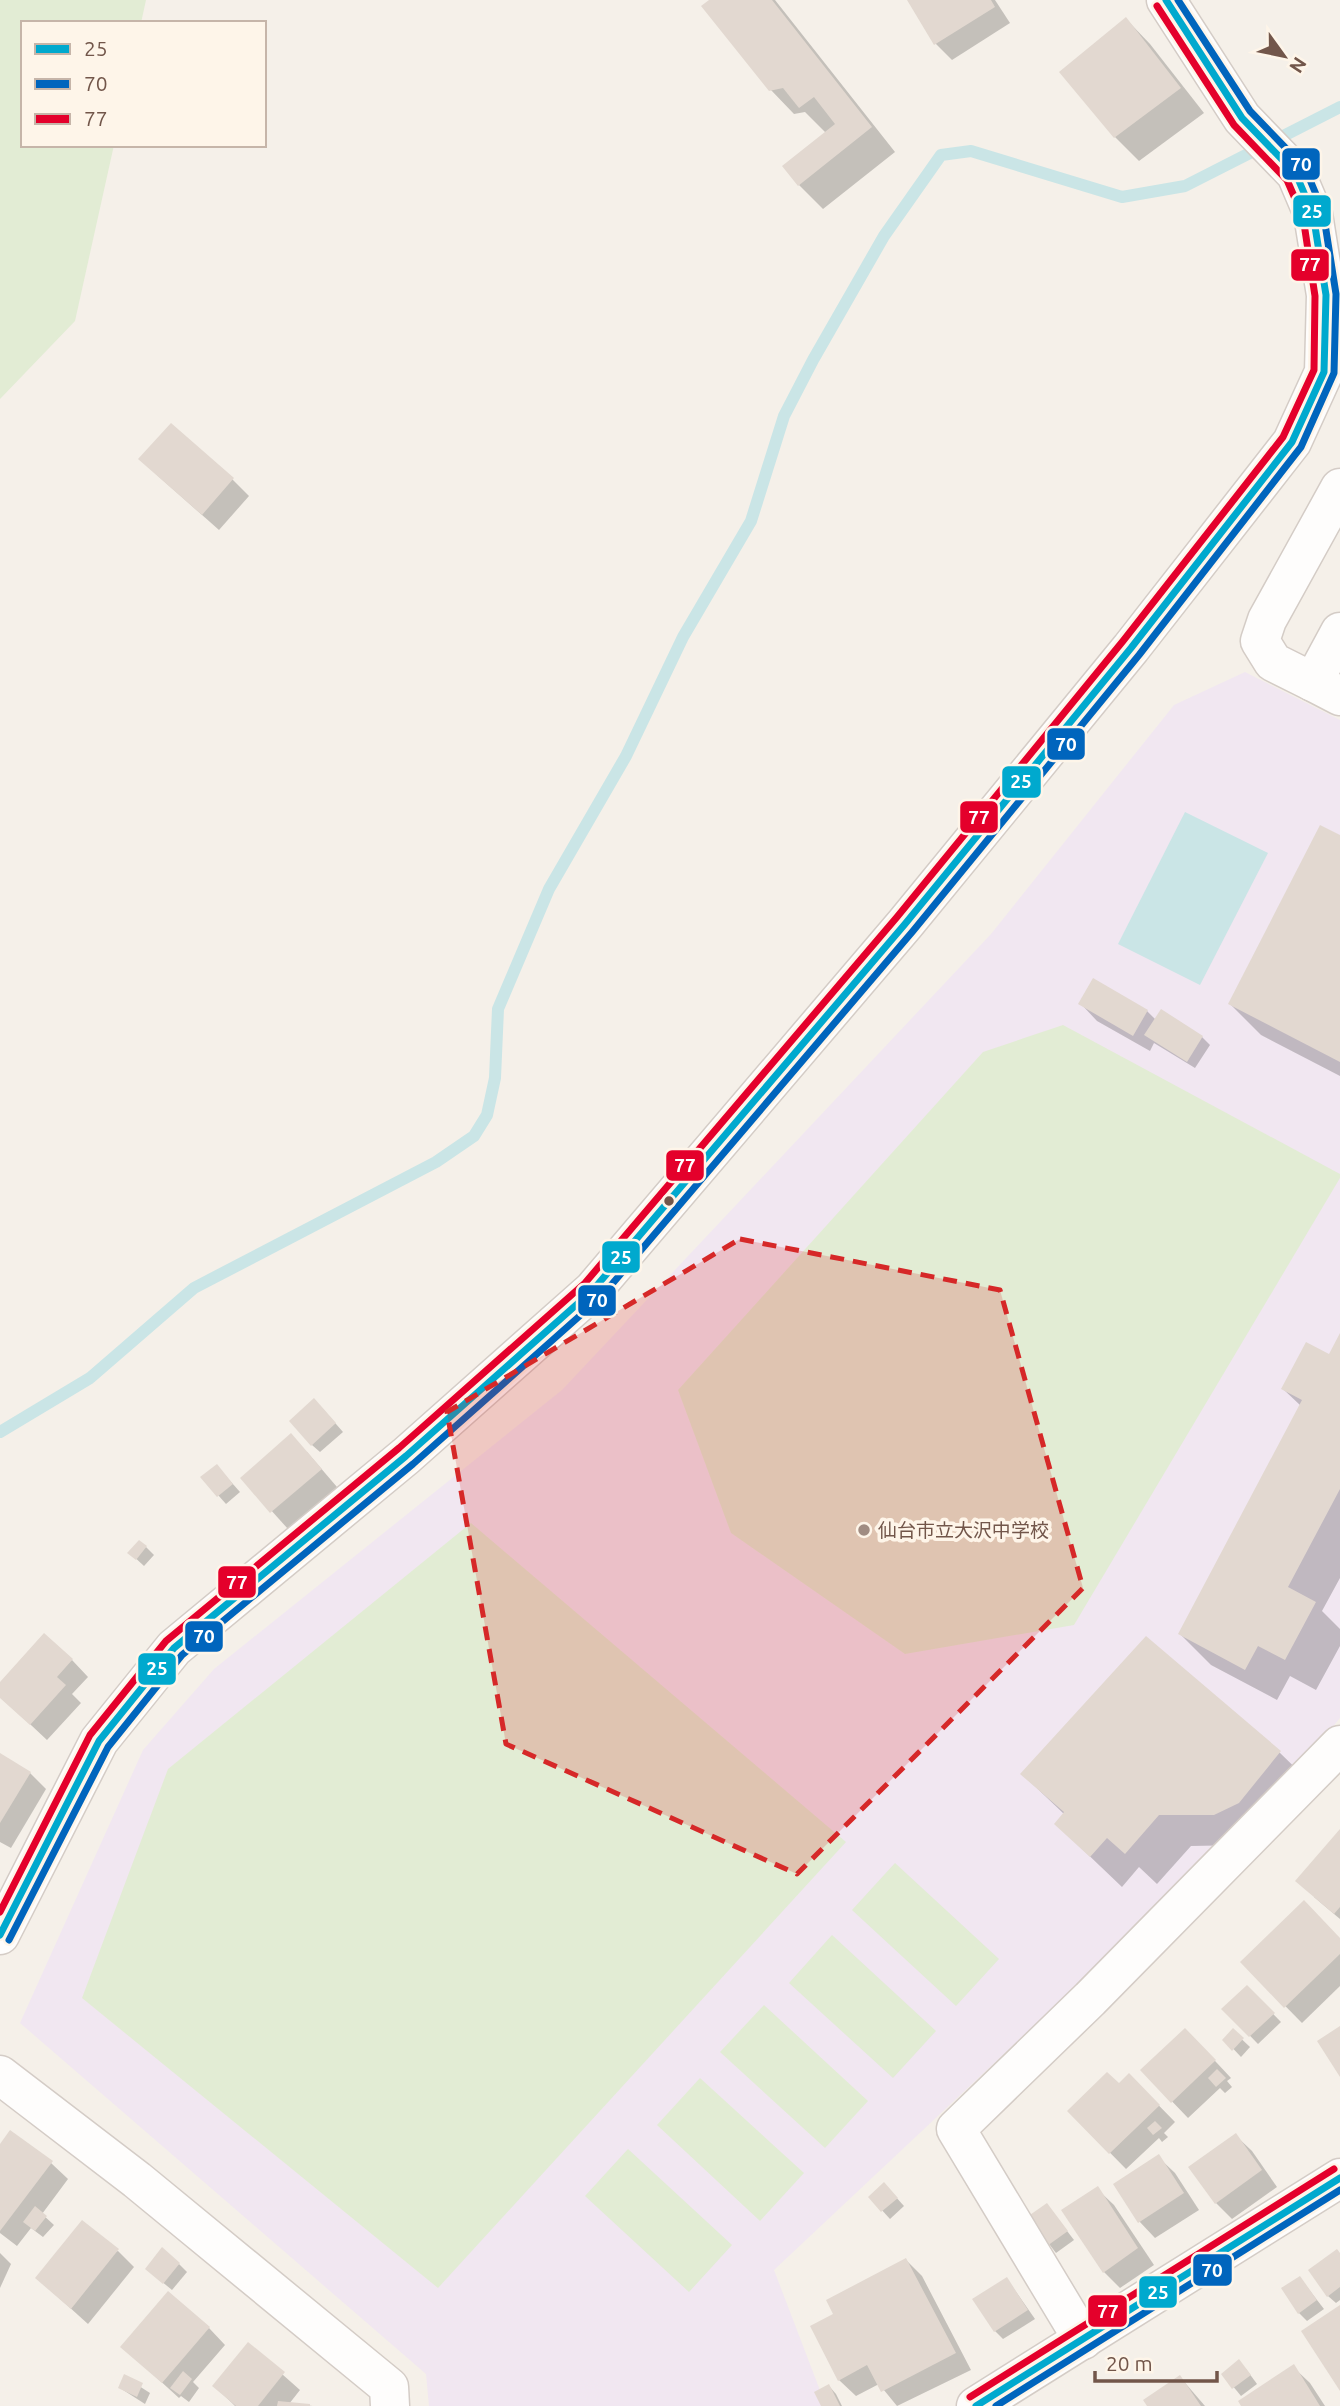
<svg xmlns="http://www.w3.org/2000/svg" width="1340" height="2406" viewBox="0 0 1340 2406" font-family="Ubuntu,'Noto Sans JP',sans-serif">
	<rect width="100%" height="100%" fill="#f5f0e9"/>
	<polygon fill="#f1e7f1" points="1245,672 1340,720 1340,1718 1268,1806 774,2270 826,2406 429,2406 426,2374 20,2023 143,1750 214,1669 562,1390 991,934 1174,705"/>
	<g fill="#e2ecd4">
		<polygon points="0,0 146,0 141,23 23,23 23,145 114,145 75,321 0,399"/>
		<polygon points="1063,1025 1340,1174 1340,1178 1074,1625 905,1654 731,1533 678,1390 983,1052"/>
		<polygon points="471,1523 846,1842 438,2288 82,1998 168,1769"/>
		<polygon points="895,1863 999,1959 956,2006 852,1910"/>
		<polygon points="832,1935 936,2031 893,2078 789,1983"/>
		<polygon points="764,2005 868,2101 825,2148 720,2052"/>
		<polygon points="700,2078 804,2173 760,2221 657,2125"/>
		<polygon points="628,2149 732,2245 689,2292 585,2196"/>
	</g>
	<polygon fill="#cae5e6" points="1185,812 1268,853 1200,985 1118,944"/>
	<g fill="#0003">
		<polygon points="711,0 775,0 895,152 823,209 799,185 826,133 805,112 794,114 770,89"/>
		<polygon points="909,0 995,0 1010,23 952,60 936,44"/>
		<polygon points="1126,19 1150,44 1204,113 1139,161 1115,137"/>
		<polygon points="157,475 232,479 249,496 219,530"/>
		<polygon points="1340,837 1340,1076 1261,1035 1230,1004"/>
		<polygon points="1081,1004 1147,1011 1156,1020 1202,1037 1210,1045 1195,1068 1154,1043 1150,1051 1097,1021"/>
		<polygon points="1340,1337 1340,1578 1322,1611 1340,1629 1340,1646 1316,1690 1290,1676 1277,1700 1211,1665 1180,1634 1301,1406 1283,1389 1330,1356"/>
		<polygon points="322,1408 343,1432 320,1452 312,1445"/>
		<polygon points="307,1452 337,1487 288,1529 242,1478"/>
		<polygon points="224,1474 240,1492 226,1504 203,1478"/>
		<polygon points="146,1547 154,1555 144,1566 130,1553"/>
		<polygon points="72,1660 88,1677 72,1694 81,1703 47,1740 0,1696 0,1684"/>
		<polygon points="1279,1752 1311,1783 1246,1845 1191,1846 1157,1884 1139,1867 1122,1887 1056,1824 1064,1814 1022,1774"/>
		<polygon points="0,1755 30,1773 46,1789 11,1848 0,1842"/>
		<polygon points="1340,1832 1340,1919 1314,1897"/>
		<polygon points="1340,1940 1340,1986 1302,2023 1242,1962"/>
		<polygon points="1247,1987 1281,2022 1258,2044 1224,2009"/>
		<polygon points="1233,2031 1250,2047 1241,2057 1225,2040"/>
		<polygon points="1201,2046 1231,2078 1227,2081 1232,2087 1225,2093 1220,2088 1188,2118 1142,2070"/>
		<polygon points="1129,2075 1175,2122 1164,2133 1168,2137 1162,2142 1159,2138 1126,2169 1069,2111 1119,2086"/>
		<polygon points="1235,2135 1252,2151 1277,2187 1232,2219 1216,2203"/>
		<polygon points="0,2147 51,2163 68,2179 42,2214 54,2225 43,2237 31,2228 17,2246 0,2233"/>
		<polygon points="1158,2157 1175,2173 1199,2210 1155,2238 1139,2221"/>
		<polygon points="884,2184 904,2206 890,2219 870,2197"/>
		<polygon points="1097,2189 1114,2205 1154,2265 1120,2288 1104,2272"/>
		<polygon points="1047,2205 1074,2240 1056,2253 1029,2218"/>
		<polygon points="118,2251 134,2267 88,2324 37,2278"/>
		<polygon points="0,2253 11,2264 0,2288"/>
		<polygon points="1340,2254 1340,2300 1336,2303 1328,2296"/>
		<polygon points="906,2260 922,2276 971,2370 897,2406 879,2384 856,2396 839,2380 836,2315"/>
		<polygon points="179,2264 187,2272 172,2290 155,2276"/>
		<polygon points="1300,2278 1324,2309 1307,2321 1299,2313"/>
		<polygon points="1007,2279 1035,2319 1003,2339 995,2331"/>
		<polygon points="209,2328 225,2345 193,2382 199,2388 189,2402 181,2396 179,2398 123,2347"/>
		<polygon points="248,2344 300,2390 289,2404 313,2406 235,2406 231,2402 214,2386"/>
		<polygon points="1293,2367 1310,2383 1325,2406 1243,2406"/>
		<polygon points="1246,2369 1257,2384 1241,2396 1223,2374"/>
		<polygon points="125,2377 150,2393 145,2404 120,2388"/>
		<polygon points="1180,2377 1205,2406 1149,2406"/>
		<polygon points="829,2386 836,2394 842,2406 823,2406"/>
	</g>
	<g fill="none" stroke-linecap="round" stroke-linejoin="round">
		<polyline stroke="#cae5e6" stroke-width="12" points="0,1432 90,1378 194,1288 436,1162 474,1136 487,1115 495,1078 498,1009 549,889 626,756 683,637 751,521 784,416 813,360 884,236 941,155 971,151 1122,197 1185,186 1340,107"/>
	</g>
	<g fill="#e2d8d0">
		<polygon points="709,0 772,0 872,127 798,186 782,166 835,124 814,97 799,108 783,88 769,91 701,6"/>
		<polygon points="907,0 991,0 995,7 934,45"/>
		<polygon points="1126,17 1181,88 1114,138 1059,72"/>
		<polygon points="171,423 234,478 202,515 138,459"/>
		<polygon points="1320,825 1340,835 1340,1062 1228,1004"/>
		<polygon points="1093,978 1148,1010 1133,1036 1078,1004"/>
		<polygon points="1161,1009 1203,1036 1187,1062 1144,1035"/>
		<polygon points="1340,1333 1340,1489 1288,1587 1316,1602 1285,1660 1258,1646 1245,1670 1178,1634 1302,1400 1281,1389 1306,1342 1329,1354"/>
		<polygon points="314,1398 336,1423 311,1446 289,1421"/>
		<polygon points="291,1433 322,1469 270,1513 240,1478"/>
		<polygon points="217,1464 233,1484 217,1497 200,1477"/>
		<polygon points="139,1540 147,1546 136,1560 127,1553"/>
		<polygon points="44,1633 73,1659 57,1677 66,1685 30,1725 0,1698 0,1682"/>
		<polygon points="1146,1636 1281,1751 1239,1803 1214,1815 1159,1815 1125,1854 1107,1838 1090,1857 1054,1824 1064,1812 1020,1774"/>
		<polygon points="0,1753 31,1772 0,1823"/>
		<polygon points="1340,1829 1340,1907 1334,1914 1295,1881"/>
		<polygon points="1304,1900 1340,1938 1340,1954 1284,2008 1240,1962"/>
		<polygon points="1247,1985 1275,2013 1249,2037 1221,2009"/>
		<polygon points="1340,2026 1340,2077 1317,2041"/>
		<polygon points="1185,2028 1216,2060 1171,2103 1140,2070"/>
		<polygon points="1233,2028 1244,2038 1232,2051 1222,2040"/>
		<polygon points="1217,2069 1226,2078 1216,2087 1208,2078"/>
		<polygon points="1107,2072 1119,2083 1129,2073 1160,2105 1109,2154 1067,2111"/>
		<polygon points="1155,2121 1162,2128 1153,2135 1147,2128"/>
		<polygon points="10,2130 53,2161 0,2231 0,2144"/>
		<polygon points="1236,2133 1262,2170 1215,2204 1188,2167"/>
		<polygon points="1159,2154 1184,2193 1138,2223 1113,2184"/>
		<polygon points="884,2182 898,2198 881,2212 868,2197"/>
		<polygon points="1098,2186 1138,2248 1103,2273 1061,2210"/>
		<polygon points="1047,2203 1068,2231 1047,2246 1027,2217"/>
		<polygon points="35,2206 47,2216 35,2231 23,2222"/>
		<polygon points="82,2220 119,2249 71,2309 35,2278"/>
		<polygon points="162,2247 180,2263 163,2284 145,2269"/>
		<polygon points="1337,2249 1340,2253 1340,2287 1327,2297 1308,2270"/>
		<polygon points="906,2258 956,2353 881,2392 867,2365 838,2381 810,2326 833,2314 826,2300"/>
		<polygon points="1300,2276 1317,2300 1298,2314 1281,2288"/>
		<polygon points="1007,2277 1028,2310 994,2332 972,2299"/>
		<polygon points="168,2291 210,2327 162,2383 120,2347"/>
		<polygon points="1340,2305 1340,2391 1301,2331"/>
		<polygon points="248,2342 285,2372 258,2406 236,2406 212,2386"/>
		<polygon points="1239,2359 1251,2375 1232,2389 1221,2374"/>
		<polygon points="1294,2364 1320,2406 1241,2406 1238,2401"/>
		<polygon points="183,2371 192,2379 180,2395 170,2388"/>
		<polygon points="124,2374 143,2383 137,2397 118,2388"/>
		<polygon points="1180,2375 1201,2406 1147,2406 1143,2400"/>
		<polygon points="829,2384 840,2406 821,2406 814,2392"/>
		<polygon points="278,2401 310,2404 310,2406 277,2406"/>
	</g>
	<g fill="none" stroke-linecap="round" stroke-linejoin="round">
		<defs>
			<g id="minor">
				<polyline points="1340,632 1313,682 1340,696"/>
				<polyline points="1313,682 1273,662 1260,641 1267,620 1340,488"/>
				<polyline points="0,1935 99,1741 174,1648 406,1456 593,1290 905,924 1131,648 1292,442 1324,372 1326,295 1313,214 1296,174 1242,118 1166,0"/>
				<polyline points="0,2075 137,2180 389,2387 390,2406"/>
				<polyline points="1083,2340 956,2129 1090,1999 1340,1745"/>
				<polyline points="976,2406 1340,2178"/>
			</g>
		</defs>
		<use href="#minor" stroke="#d4ccc6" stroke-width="41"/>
		<use href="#minor" stroke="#fefdfc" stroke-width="38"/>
		<defs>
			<g id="bus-1">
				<polyline points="0,1935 99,1741 174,1648 406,1456 593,1290 905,924 1131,648 1292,442 1324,372 1326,295 1313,214 1296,174 1242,118 1166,0"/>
				<polyline points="976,2406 1340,2178"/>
			</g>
			<g id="bus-2">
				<polyline points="9,1940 108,1747 182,1655 413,1464 601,1297 913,931 1139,655 1301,447 1334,373 1336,294 1323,211 1305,168 1250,111 1178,0"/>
				<polyline points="996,2406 1340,2190"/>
			</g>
			<g id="bus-3">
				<polyline points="0,1912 90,1735 166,1641 399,1448 585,1283 897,917 1123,641 1283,437 1314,370 1315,296 1303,217 1287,180 1234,125 1157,6"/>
				<polyline points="970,2397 1334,2169"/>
			</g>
		</defs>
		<use href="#bus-1" stroke="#fef5e9" stroke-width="12"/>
		<use href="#bus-2" stroke="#fef5e9" stroke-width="12"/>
		<use href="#bus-3" stroke="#fef5e9" stroke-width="12"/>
		<use href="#bus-1" stroke="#00a9ce" stroke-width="7"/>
		<use href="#bus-2" stroke="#0065bd" stroke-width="7"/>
		<use href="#bus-3" stroke="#e4002b" stroke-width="7"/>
	</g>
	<path fill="#d62828" fill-opacity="0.2" stroke="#d62828" stroke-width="5" stroke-dasharray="14 9" stroke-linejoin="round" d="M740 1239 1000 1290 1083 1588 797 1874 506 1744 447 1412Z"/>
	<circle fill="#72564a" stroke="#fef5e9" stroke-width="2.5" cx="669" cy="1201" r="6"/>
	<circle fill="#a08c82" stroke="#fef5e9" stroke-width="2.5" cx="864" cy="1530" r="7"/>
	<g text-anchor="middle" stroke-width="7" stroke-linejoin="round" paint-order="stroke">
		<g font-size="19" fill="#72564a" stroke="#fef5e9" text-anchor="start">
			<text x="878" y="1537">仙台市立大沢中学校</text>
		</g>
	</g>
	<g stroke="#fef5e9" stroke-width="2.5">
		<rect x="1281" y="147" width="40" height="34" rx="7" fill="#0065bd"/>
		<rect x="1292" y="194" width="40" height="34" rx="7" fill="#00a9ce"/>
		<rect x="1290" y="248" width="40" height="34" rx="7" fill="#e4002b"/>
		<rect x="1046" y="727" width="40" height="34" rx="7" fill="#0065bd"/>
		<rect x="1001" y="765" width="41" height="34" rx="7" fill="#00a9ce"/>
		<rect x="959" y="800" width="40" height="34" rx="7" fill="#e4002b"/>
		<rect x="665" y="1149" width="40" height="33" rx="7" fill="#e4002b"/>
		<rect x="601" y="1240" width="40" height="34" rx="7" fill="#00a9ce"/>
		<rect x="577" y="1284" width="40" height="33" rx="7" fill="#0065bd"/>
		<rect x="217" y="1565" width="40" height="34" rx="7" fill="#e4002b"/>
		<rect x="184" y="1620" width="40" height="33" rx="7" fill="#0065bd"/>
		<rect x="137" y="1652" width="40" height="34" rx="7" fill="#00a9ce"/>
		<rect x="1192" y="2253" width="41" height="34" rx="7" fill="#0065bd"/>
		<rect x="1138" y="2275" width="40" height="34" rx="7" fill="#00a9ce"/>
		<rect x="1087" y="2294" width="41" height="34" rx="7" fill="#e4002b"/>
	</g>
	<g font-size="19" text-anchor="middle" font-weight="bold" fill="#fff">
		<text x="1301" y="171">70</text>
		<text x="1312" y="218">25</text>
		<text x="1310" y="271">77</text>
		<text x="1066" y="751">70</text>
		<text x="1021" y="788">25</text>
		<text x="979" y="824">77</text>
		<text x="685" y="1172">77</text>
		<text x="621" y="1264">25</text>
		<text x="597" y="1307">70</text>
		<text x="237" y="1589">77</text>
		<text x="204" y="1643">70</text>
		<text x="157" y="1675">25</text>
		<text x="1212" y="2277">70</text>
		<text x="1158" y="2299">25</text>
		<text x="1108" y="2318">77</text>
	</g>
	<rect x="21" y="21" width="245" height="126" fill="#fef5e9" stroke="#c6b5a9" stroke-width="2"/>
	<rect x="35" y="44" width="35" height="10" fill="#00a9ce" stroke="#c6b5a9" stroke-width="2"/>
	<text x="84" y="56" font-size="21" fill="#72564a">25</text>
	<rect x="35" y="79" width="35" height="10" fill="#0065bd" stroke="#c6b5a9" stroke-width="2"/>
	<text x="84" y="91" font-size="21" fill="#72564a">70</text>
	<rect x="35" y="114" width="35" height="10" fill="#e4002b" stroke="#c6b5a9" stroke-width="2"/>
	<text x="84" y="126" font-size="21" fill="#72564a">77</text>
	<g transform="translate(1284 56) rotate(123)" stroke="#fef5e9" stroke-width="5" paint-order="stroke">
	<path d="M0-5L12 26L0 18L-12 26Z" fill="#72564a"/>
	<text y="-10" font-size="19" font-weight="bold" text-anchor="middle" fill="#72564a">N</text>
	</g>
	<path d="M1095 2371v10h122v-10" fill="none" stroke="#72564a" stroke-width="3.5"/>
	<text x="1106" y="2371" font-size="21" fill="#72564a" stroke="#fef5e9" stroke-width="5" paint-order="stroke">20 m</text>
</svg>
